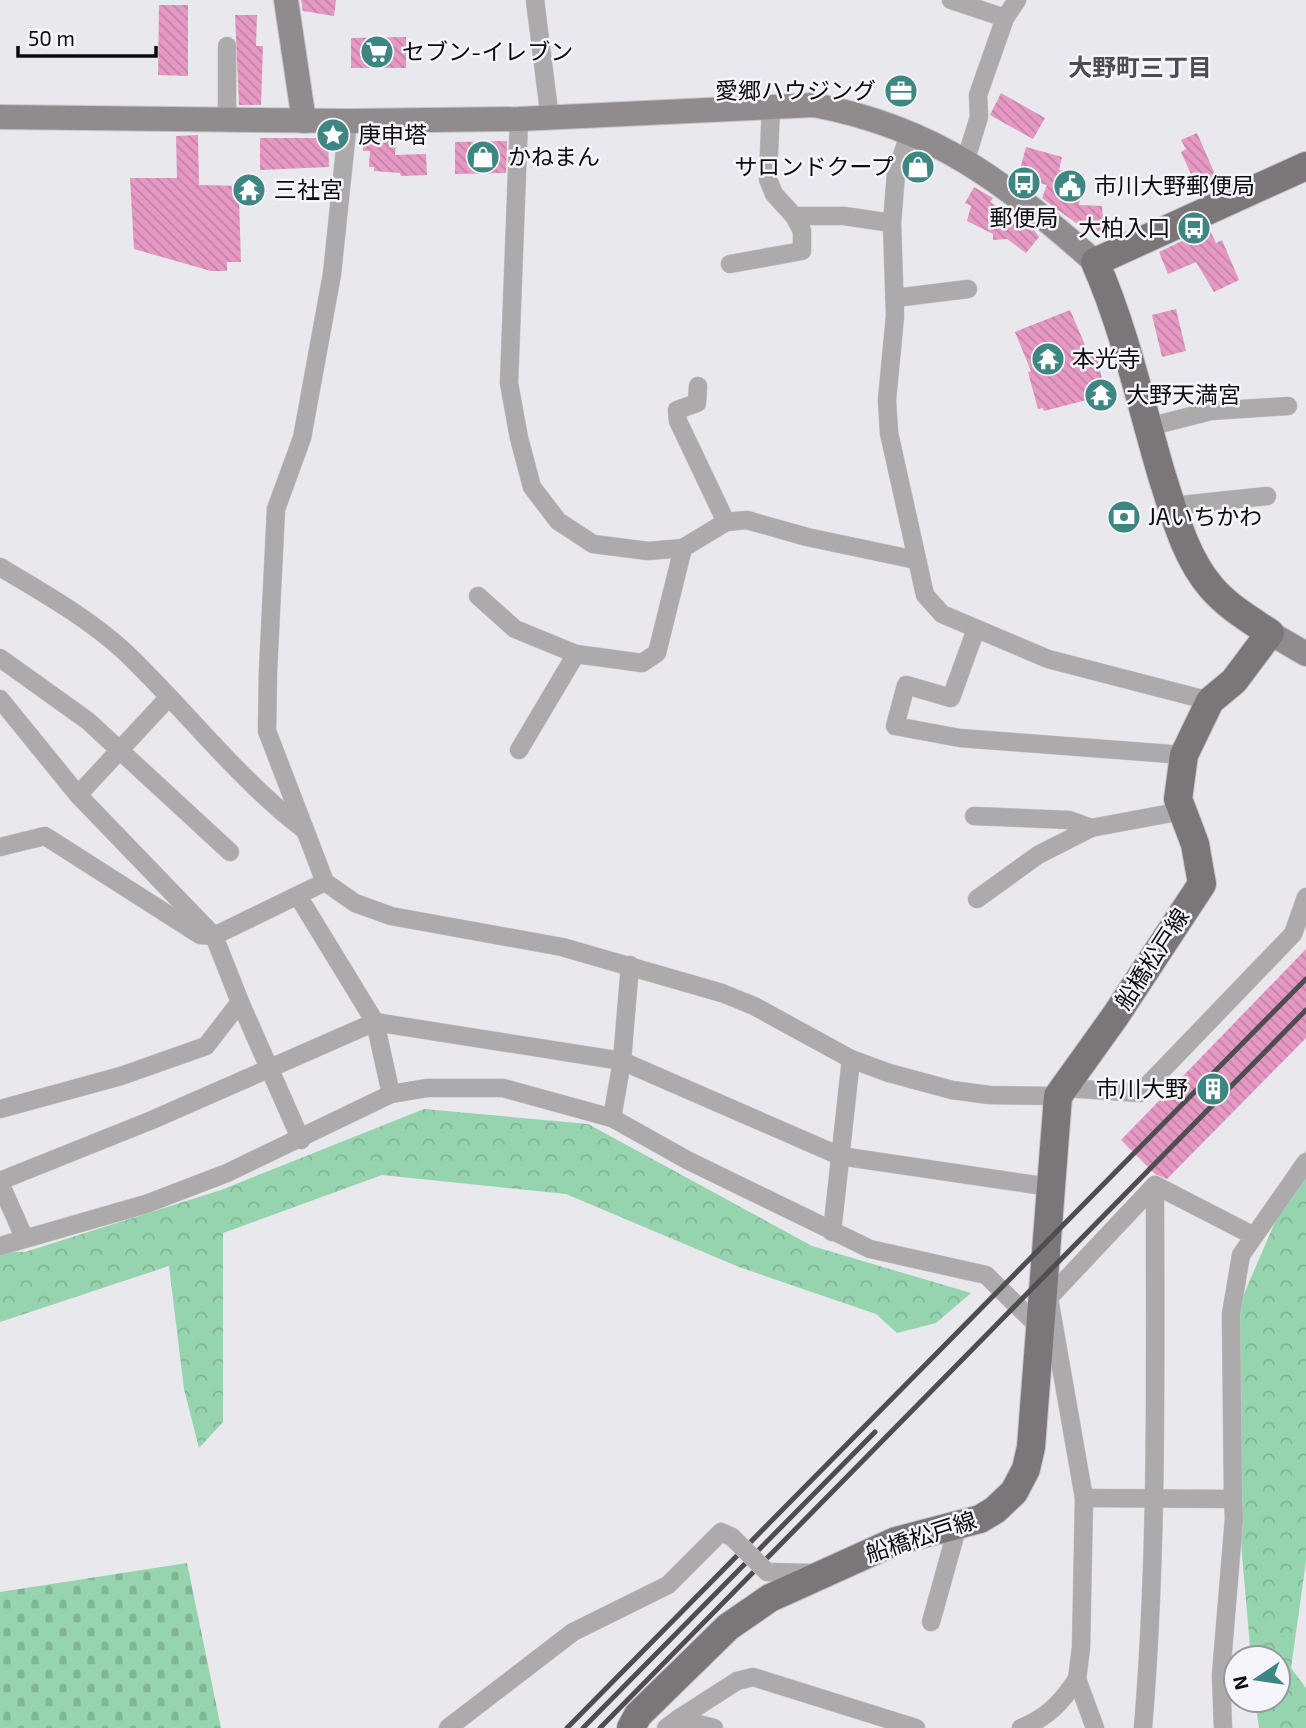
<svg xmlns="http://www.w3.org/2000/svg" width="1306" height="1728" viewBox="0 0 1306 1728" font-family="'Exo 2','Noto Sans JP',sans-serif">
	<defs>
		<pattern id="forest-crowns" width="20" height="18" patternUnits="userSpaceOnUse" patternTransform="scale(1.75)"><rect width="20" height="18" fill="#96d4b0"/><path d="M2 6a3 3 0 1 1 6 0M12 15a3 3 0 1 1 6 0" fill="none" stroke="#80b596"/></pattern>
		<pattern id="cemetery-stones" width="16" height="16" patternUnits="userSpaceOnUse" patternTransform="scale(1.75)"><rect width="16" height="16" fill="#96d4b0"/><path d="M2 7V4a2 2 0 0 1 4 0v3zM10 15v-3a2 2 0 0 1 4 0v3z" fill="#80b596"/></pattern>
		<pattern id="building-back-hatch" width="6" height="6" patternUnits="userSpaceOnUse" patternTransform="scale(1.75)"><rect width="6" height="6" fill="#e598c2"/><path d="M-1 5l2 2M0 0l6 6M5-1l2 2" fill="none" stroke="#c382a6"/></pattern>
	</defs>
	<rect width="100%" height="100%" fill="#e8e8ed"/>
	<g fill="url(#forest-crowns)">
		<polygon points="424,1109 588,1124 812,1246 971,1293 936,1323 897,1333 876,1314 739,1267 566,1194 382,1175 223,1233 223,1422 199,1448 184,1389 169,1266 0,1322 0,1251 25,1252 221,1190"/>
		<polygon points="1306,1150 1306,1561 1291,1668 1306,1688 1306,1728 1259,1728 1255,1700 1278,1700 1278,1658 1251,1658 1237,1497 1238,1308"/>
	</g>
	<polygon fill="url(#cemetery-stones)" points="187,1563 221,1728 0,1728 0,1592"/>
	<g fill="url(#building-back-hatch)">
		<polygon points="301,0 336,0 334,16 303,11"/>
		<polygon points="159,5 188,5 188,76 158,75"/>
		<polygon points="235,15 257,15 256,46 263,46 261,105 239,105"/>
		<polygon points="406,37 406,68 351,68 351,38"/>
		<polygon points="1001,93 1045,118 1033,139 990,115"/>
		<polygon points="1197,133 1217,179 1201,186 1195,172 1191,174 1181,152 1186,149 1181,140"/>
		<polygon points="198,135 199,185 244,186 245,180 262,180 261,202 239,201 241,262 227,262 227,271 211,271 134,249 130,178 177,178 176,136"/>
		<polygon points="387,135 386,141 396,141 395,155 426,154 427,175 401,176 400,173 374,171 374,167 369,167 370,151 363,151 363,136"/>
		<polygon points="260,138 328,138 329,167 260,170"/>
		<polygon points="507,141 506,173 455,174 455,142"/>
		<polygon points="1026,147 1062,157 1059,170 1084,174 1079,205 1102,206 1104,232 1086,230 1051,205 1042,198 1047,185 1018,177"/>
		<polygon points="974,187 993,198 990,202 1034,230 1039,237 1026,253 1007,239 993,240 993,234 967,221 971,206 965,203"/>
		<polygon points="1209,228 1216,243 1222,240 1239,280 1214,292 1196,262 1168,274 1159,252"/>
		<polygon points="1176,309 1186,351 1162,357 1152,315"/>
		<polygon points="1070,310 1088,352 1095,350 1106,395 1044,411 1043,408 1038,409 1028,372 1031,371 1015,332"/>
		<polygon points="1306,949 1306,1038 1167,1179 1155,1174 1121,1140"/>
	</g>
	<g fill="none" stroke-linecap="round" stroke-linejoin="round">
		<defs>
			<g id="street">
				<polyline points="535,0 550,119"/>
				<polyline points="951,0 1005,18"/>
				<polyline points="771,105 768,179 774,194 794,216 844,216 892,223"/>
				<polyline points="519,119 509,383 519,438 532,487 558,521 593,544 648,551 683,548 726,522 747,520 807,537 916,560"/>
				<polyline points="227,120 227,46"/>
				<polyline points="348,121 332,274 302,438 276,509 268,671 267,731 325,882 355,903 391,916 562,947 722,993 754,1006 851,1059 889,1073 952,1090 989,1095 1058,1096"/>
				<polyline points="910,132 896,173 892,223 895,316 887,400 889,433 925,595 942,614 1048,659 1210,701"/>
				<polyline points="966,159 979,117 978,95 1005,18 1017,0"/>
				<polyline points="730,264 802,251 802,231 794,216"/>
				<polyline points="895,298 968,289"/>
				<polyline points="698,386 697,403 677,410 678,421 726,522"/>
				<polyline points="1148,427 1211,411 1288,406"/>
				<polyline points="1172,506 1267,496"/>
				<path d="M0 567C42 592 88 618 124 651 185 709 236 777 302 828"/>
				<polyline points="478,596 515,629 576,654 642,663 657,653 683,548"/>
				<polyline points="976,629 951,698 906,685 895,726 960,738 1184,755"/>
				<polyline points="0,658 88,721 230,852"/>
				<polyline points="0,699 78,795 214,936 240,1002 206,1046 121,1076 0,1109"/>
				<polyline points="519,750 576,654"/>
				<polyline points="78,795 169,697"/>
				<polyline points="974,816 1069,820 1091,828"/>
				<polyline points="0,847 45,836 200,935 214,936 325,882"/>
				<polyline points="298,896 375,1022 391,1094"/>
				<polyline points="977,899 1038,855 1091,828 1182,811"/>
				<polyline points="240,1002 301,1140"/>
				<polyline points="1064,1088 1140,1093 1293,934 1306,897"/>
				<polyline points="612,1118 622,1061 630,965"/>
				<polyline points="0,1181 152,1120 375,1022 622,1061 840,1156 1050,1187"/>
				<polyline points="0,1183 24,1237"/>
				<polyline points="832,1232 851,1059"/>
				<polyline points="0,1246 146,1204 227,1173 391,1094 427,1088 503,1088 612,1118 687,1160 870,1249 986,1275 1038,1326"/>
				<polyline points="1050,1304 1084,1498 1081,1648 1077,1679 1095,1728"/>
				<polyline points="1041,1306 1155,1185 1254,1236"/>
				<polyline points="1084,1498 1233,1499 1231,1314 1241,1255 1306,1162"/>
				<polyline points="767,1572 814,1573"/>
				<polyline points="931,1622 958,1525"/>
				<polyline points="678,1719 737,1681 753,1677 916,1728"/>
				<polyline points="448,1728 573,1632 668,1585 721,1532 732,1537"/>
				<polyline points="666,1728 678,1719 714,1728"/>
				<path d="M1021 1728C1047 1718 1062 1702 1077 1679"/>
				<path d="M1143 1728C1158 1547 1155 1367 1155 1185"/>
				<polyline points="1223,1728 1221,1675 1234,1518 1233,1499"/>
			</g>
			<g id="secondary">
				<polyline points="286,0 304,121"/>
				<path d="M0 117 348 121 519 119 814 105C936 128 1004 182 1095 262"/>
				<polyline points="1270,633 1306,654"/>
			</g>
			<path id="primary" d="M631 1728 638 1715 728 1627 770 1598 896 1541 980 1519 995 1510 1014 1492 1026 1469 1031 1447 1058 1096 1116 1015 1202 884 1195 844 1178 799 1184 755 1210 701 1234 681 1270 633C1249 619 1228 607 1211 587 1185 557 1174 513 1162 476 1141 405 1125 330 1095 262L1306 166"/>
		</defs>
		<use href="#street" stroke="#c5c5c9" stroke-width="19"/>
		<use href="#secondary" stroke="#c5c5c9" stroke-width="26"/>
		<use href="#primary" stroke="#c5c5c9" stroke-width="30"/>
		<use href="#street" stroke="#adaaab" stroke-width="18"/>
		<use href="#secondary" stroke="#908c8d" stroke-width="24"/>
		<use href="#primary" stroke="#7b7677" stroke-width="28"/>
		<g stroke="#4e4e51" stroke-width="5">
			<polyline points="567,1728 1306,979"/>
			<polyline points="583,1728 875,1432"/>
			<polyline points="600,1728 1306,1010"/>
		</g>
		<defs>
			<polyline id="street-bridge" points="732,1537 767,1572"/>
		</defs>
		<use href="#street-bridge" stroke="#c5c5c9" stroke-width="19" stroke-linecap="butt"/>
		<use href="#street-bridge" stroke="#adaaab" stroke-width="18"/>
	</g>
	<defs>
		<symbol id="supermarket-disc" viewBox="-11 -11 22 22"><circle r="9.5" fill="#3e8682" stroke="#f5f5fb"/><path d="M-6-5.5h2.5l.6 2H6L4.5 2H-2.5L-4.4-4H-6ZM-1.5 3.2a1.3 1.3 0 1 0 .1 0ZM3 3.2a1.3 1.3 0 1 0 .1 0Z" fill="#fff"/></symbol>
		<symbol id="office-disc" viewBox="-11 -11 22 22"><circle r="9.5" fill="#3e8682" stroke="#f5f5fb"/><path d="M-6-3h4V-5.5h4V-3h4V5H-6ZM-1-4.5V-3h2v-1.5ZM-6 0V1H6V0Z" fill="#fff"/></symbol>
		<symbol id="sight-disc" viewBox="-11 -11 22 22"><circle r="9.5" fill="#3e8682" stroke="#f5f5fb"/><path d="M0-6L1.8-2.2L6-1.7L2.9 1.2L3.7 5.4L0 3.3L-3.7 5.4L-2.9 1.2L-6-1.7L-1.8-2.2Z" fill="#fff"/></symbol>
		<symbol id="shop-disc" viewBox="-11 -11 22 22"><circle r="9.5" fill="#3e8682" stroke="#f5f5fb"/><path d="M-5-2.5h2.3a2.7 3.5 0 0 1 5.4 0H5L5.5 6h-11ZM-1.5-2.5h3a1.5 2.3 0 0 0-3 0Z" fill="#fff"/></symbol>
		<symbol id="bus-disc" viewBox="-11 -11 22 22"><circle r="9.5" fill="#3e8682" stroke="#f5f5fb"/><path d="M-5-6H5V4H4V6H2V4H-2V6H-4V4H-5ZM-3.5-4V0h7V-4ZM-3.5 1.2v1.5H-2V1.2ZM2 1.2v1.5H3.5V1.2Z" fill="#fff"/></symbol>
		<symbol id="civic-disc" viewBox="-11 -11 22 22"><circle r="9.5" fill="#3e8682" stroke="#f5f5fb"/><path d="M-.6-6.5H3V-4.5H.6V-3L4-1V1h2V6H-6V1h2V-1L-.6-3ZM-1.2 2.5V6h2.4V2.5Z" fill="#fff"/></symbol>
		<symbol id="temple-disc" viewBox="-11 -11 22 22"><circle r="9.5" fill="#3e8682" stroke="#f5f5fb"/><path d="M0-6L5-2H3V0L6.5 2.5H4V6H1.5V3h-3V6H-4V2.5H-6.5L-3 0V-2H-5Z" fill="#fff"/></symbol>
		<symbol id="bank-disc" viewBox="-11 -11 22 22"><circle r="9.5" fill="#3e8682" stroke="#f5f5fb"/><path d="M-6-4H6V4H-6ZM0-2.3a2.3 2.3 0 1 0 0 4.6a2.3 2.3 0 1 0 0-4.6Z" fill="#fff"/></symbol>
		<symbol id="building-disc" viewBox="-11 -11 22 22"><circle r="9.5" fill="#3e8682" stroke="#f5f5fb"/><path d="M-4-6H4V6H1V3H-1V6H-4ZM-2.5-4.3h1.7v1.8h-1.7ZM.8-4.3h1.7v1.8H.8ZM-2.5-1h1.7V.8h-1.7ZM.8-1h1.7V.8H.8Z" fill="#fff"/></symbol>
	</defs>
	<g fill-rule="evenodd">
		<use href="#supermarket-disc" x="358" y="33" width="38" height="38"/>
		<use href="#office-disc" x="882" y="72" width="38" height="38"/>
		<use href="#sight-disc" x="314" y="116" width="38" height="38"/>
		<use href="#shop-disc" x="464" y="138" width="38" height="38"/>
		<use href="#shop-disc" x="899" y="148" width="38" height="38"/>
		<use href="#bus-disc" x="1005" y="164" width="38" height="38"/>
		<use href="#civic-disc" x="1051" y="167" width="38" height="38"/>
		<use href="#temple-disc" x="230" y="171" width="38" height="38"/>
		<use href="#bus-disc" x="1175" y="209" width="38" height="38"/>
		<use href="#temple-disc" x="1029" y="340" width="38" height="38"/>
		<use href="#temple-disc" x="1082" y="376" width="38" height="38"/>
		<use href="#bank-disc" x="1105" y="498" width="38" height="38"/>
		<use href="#building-disc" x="1194" y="1070" width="38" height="38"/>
	</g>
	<g text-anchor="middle" stroke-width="5" stroke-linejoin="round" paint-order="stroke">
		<g font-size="23" fill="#0b0b0d" stroke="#f5f5fb" text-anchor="start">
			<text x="402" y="60">セブン-イレブン</text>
			<text x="876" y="99" text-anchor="end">愛郷ハウジング</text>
			<text x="358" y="143">庚申塔</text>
			<text x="508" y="165">かねまん</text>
			<text x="894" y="175" text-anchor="end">サロンドクープ</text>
			<text x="1094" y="194">市川大野郵便局</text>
			<text x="274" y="198">三社宮</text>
			<text x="1024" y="226" text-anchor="middle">郵便局</text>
			<text x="1170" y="236" text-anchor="end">大柏入口</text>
			<text x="1072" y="367">本光寺</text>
			<text x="1126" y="403">大野天満宮</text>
			<text x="1148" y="525">JAいちかわ</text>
			<text x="1188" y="1097" text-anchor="end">市川大野</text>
		</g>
		<g font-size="23" fill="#0b0b0d" stroke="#f5f5fb">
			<text transform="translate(1152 959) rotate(-57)" y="8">船橋松戸線</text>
			<text transform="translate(921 1537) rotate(-18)" y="8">船橋松戸線</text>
		</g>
		<g font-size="24" font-weight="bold" fill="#4c4c51" stroke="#f5f5fb">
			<text x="1140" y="76">大野町三丁目</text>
		</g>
	</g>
	<g transform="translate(1257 1679) rotate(257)"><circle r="33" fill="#f5f5fb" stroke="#97979c" stroke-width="2"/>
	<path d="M0-5L12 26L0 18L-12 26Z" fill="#3e8682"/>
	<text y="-10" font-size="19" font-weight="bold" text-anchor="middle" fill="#0b0b0d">N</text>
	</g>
	<path d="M18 46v10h138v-10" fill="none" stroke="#0b0b0d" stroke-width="3.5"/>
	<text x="28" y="46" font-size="21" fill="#0b0b0d" stroke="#f5f5fb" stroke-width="5" paint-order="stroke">50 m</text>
</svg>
